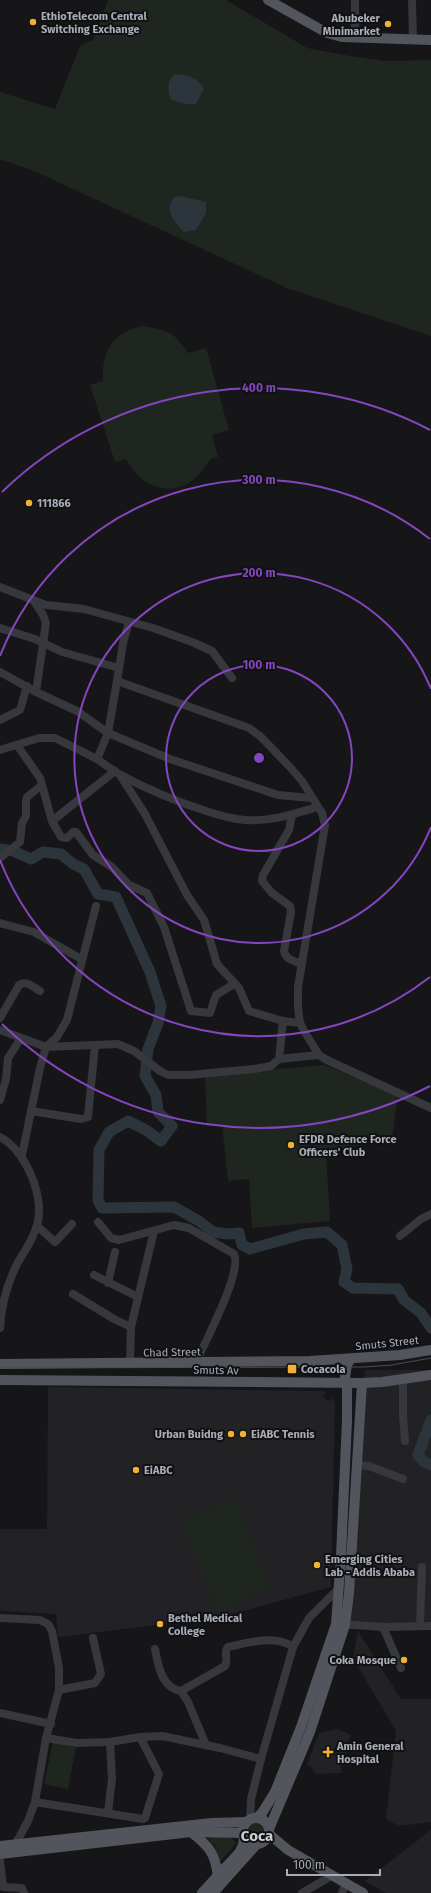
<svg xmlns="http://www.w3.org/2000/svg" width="431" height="1893" viewBox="0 0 431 1893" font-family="'Fira Sans',sans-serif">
	<rect width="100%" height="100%" fill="#161618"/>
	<g fill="#222225">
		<polygon points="365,1370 431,1370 431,1626 345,1625"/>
		<polygon points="48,1387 323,1391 326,1393 323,1397 328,1401 332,1398 335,1403 331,1587 221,1617 58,1637 56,1614 0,1611 0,1529 47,1529"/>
		<polygon points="358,1631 401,1699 431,1699 431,1822 399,1826 386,1819 396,1731 353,1658"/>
		<polygon points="338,1729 351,1735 344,1750 347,1754 341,1766 342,1773 316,1774 312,1768 307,1765 319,1733"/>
		<polygon points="431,1830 431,1893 386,1893 365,1881"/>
	</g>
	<g fill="#1e261f">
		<polygon points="108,0 226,0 307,48 350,56 384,61 431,60 431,336 287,288 34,171 0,159 0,92 55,109 80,46 93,40"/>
		<path d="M142 326C168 330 173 331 188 353L206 348 229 430 212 435 218 457 210 459C189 499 147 498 126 459L115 462 90 385 103 381C102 350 111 334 142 326Z"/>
		<polygon points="324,1065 398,1095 392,1139 326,1151 330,1221 252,1228 249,1179 228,1181 222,1125 207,1126 205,1075"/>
		<polygon points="246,1423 246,1445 234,1445 234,1437 237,1437 239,1433 234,1431 234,1424"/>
		<polygon points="234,1499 271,1588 218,1610 180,1522"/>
		<polygon points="53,1742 76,1747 68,1789 44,1784"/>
		<circle cx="256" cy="1831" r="9"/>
		<polygon points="224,1835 237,1842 220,1862 215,1846 206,1836"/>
	</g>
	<g fill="#2c353c">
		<path d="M174 74C187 75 198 77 204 89L196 104H185L170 99C168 89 167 81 174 74Z"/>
		<path d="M180 196 206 202V213L196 230 184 232C174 221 164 211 174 197Z"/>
	</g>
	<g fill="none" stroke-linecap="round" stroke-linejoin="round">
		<g stroke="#2c353c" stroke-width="11">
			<polyline points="0,849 13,851 31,859 43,852 61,854 73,864 84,869 98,894 116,897 150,972 161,1006 158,1023 148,1049 145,1076 156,1095 158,1112 172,1126 161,1141 146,1130 128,1121 109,1132 99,1150 98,1200 102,1208 174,1207 199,1221 213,1232 229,1234 239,1233 242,1245 250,1249 304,1234 327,1232 342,1245 347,1269 344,1282 353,1288 398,1289 404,1300 421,1313 431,1328"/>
			<polyline points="431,1420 418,1455 424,1462 431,1465"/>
		</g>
		<g stroke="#37383d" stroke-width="8">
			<polyline points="355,0 355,38"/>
			<polyline points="412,0 413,39"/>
			<polyline points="0,587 46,605 84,609 153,628 192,642 212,651 232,678"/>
			<polyline points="34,601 43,615 46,623 36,692"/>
			<polyline points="0,628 35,639 62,652 119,668"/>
			<polyline points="0,672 36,692 77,711 108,733 170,759 278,795 311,798"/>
			<polyline points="117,681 123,643 129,622"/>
			<polyline points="0,720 20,710 27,686"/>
			<polyline points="17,745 40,778 52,821 115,771"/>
			<polyline points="0,750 39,738 55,738 97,759 120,775 145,814 187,895 204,920 217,964 239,988 249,1011 283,1021 300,1023"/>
			<polyline points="97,759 108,733 117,681 249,728 260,736 289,766 302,781 322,813 325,825 298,987 298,1008 300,1023 304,1031 319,1055 327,1060 431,1108"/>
			<path d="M121 775C150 791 175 801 206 811 218 815 232 819 245 820 270 822 294 814 317 807"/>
			<path d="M292 815 289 830 263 875 262 881 272 893 290 906 291 912 284 951C286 960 294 961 302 964"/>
			<polyline points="52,821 61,837 67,838 73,832 76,832 93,855 112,867 129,885 147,893 164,927 191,1011 210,1013 216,995 234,984"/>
			<polyline points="0,858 20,842 22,823 26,816 26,800 27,797 42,785"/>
			<polyline points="0,923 34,932 81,959"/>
			<path d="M0 1018 19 985C27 980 33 987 40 991"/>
			<polyline points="0,1030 46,1047 118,1044 134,1051 160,1071 168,1075 189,1075 254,1069 271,1066 279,1059 319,1055"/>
			<polyline points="279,1059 283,1021"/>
			<polyline points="0,1100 6,1079 8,1058 21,1038"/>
			<polyline points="31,1111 81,1119 88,1117 95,1045"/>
			<path d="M0 1137C26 1150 47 1200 36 1228 32 1242 23 1253 16 1266 7 1285 1 1307 0 1328"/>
			<polyline points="22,1155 40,1068 46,1047 57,1037 67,1020 96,906"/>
			<path d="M98 1222 111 1238 119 1240 174 1225 189 1228 234 1254C243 1272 204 1343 196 1363"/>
			<polyline points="37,1226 55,1242 72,1224"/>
			<polyline points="400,1236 421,1219 431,1214"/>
			<polyline points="94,1275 138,1297"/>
			<polyline points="108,1283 115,1252"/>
			<polyline points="73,1294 114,1319 131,1327"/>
			<polyline points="130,1364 131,1327 154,1231"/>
			<polyline points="403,1379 403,1417 405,1441"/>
			<polyline points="356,1465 369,1466 403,1479"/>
			<polyline points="0,1618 40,1620 48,1624 52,1631 59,1668 59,1690 46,1738 35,1802 28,1821 15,1845 15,1849"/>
			<polyline points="340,1624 383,1627 431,1626"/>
			<polyline points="420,1626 422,1567"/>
			<polyline points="383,1627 401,1668"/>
			<path d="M155 1649C158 1666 162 1688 181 1691L225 1666C229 1660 223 1652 228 1647 247 1643 276 1634 293 1647"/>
			<polyline points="59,1690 95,1683 101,1674 93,1638"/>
			<polyline points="181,1691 188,1702 206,1745"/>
			<polyline points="0,1713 51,1724"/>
			<polyline points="46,1738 77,1743 110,1742 140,1737 162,1736 220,1748 261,1759"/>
			<polyline points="35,1802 143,1819 145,1818 159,1774 140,1737"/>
			<polyline points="108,1813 112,1778 110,1742"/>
			<polyline points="250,1820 251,1799 261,1759 293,1647 309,1618 339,1588"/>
			<polyline points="0,1861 3,1887 22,1888 24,1893"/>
			<polyline points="302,1893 333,1875"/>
			<polyline points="342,1893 346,1883"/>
		</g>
		<g stroke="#53555c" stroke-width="10">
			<polyline points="268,0 327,33 342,37 431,40"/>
			<polyline points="0,1364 310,1361 400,1355 431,1350"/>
			<polyline points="0,1380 362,1383 382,1382 431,1375"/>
			<circle cx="256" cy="1831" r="13"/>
			<polyline points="256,1818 262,1813 275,1792 301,1727 336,1624 341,1556 347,1420 347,1383 345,1377 347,1365 350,1360"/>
			<polyline points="269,1829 310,1732 345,1625 349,1593 362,1383"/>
			<path d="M191 1832C209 1846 215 1853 218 1876"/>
			<polyline points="269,1834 288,1850 363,1893"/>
			<polyline points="0,1846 212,1823 246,1822"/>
			<polyline points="0,1854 191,1832 243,1833"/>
			<polyline points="202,1893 239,1853 243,1845 244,1837"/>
			<polyline points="213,1893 257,1844"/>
		</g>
		<polyline stroke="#4a4c52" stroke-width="1" points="0,1368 365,1367 392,1365 431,1358"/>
	</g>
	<g fill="none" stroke="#8446be" stroke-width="2">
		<circle cx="259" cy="758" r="93"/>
		<path d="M431 827A185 185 0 1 1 431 689"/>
		<path d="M430 977A278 278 0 0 1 0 860M0 656A278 278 0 0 1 430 539"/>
		<path d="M430 1086A370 370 0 0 1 2 1024M2 492A370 370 0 0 1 430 430"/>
	</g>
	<g fill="#f2b134" stroke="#111113" stroke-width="1.5">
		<circle cx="33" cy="22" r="4"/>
		<circle cx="388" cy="24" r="4"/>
		<circle cx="29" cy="503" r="4"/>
		<circle cx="291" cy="1145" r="4"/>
		<rect x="287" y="1364" width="10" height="10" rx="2"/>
		<circle cx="231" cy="1434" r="4"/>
		<circle cx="243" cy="1434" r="4"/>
		<circle cx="136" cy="1470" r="4"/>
		<circle cx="317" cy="1565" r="4"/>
		<circle cx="160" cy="1624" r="4"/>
		<circle cx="404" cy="1660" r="4"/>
		<path d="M326 1746h4v4h4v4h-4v4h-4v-4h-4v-4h4z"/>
	</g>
	<g text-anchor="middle" stroke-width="4" stroke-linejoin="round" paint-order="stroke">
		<g font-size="11" font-weight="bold" fill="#a8adb8" stroke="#111113" text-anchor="start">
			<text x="41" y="20">EthioTelecom Central<tspan x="41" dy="13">Switching Exchange</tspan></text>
			<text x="380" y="22" text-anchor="end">Abubeker<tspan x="380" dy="13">Minimarket</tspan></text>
			<text x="37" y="507">111866</text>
			<text x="299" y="1143">EFDR Defence Force<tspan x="299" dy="13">Officers' Club</tspan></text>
			<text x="301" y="1373">Cocacola</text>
			<text x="223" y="1438" text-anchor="end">Urban Buidng</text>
			<text x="251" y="1438">EiABC Tennis</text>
			<text x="144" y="1474">EiABC</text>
			<text x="325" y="1563">Emerging Cities<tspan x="325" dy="13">Lab - Addis Ababa</tspan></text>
			<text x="168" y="1622">Bethel Medical<tspan x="168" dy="13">College</tspan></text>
			<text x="396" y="1664" text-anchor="end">Coka Mosque</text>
			<text x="337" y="1750">Amin General<tspan x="337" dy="13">Hospital</tspan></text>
		</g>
		<g font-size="11" fill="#a8adb8" stroke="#111113">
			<text transform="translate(387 1343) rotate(-6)" y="4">Smuts Street</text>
			<text transform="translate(172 1352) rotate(-1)" y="4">Chad Street</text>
			<text transform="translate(216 1370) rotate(1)" y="4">Smuts Av</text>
		</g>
		<g font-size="15" font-weight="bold" fill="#c9ccd4" stroke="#111113">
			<text x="257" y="1841">Coca</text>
		</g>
	</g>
	<circle cx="259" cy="758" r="6" fill="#8446be" stroke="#111113" stroke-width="2"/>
	<g font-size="12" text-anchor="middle" font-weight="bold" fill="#8446be" stroke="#111113" stroke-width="4" stroke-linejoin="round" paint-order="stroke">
		<text x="259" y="392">400 m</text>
		<text x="259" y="484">300 m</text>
		<text x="259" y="577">200 m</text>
		<text x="259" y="669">100 m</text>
	</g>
	<path d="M287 1869v6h93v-6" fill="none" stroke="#a8adb8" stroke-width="2"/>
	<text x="293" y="1869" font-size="12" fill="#a8adb8" stroke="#111113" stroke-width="3" paint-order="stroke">100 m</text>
</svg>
